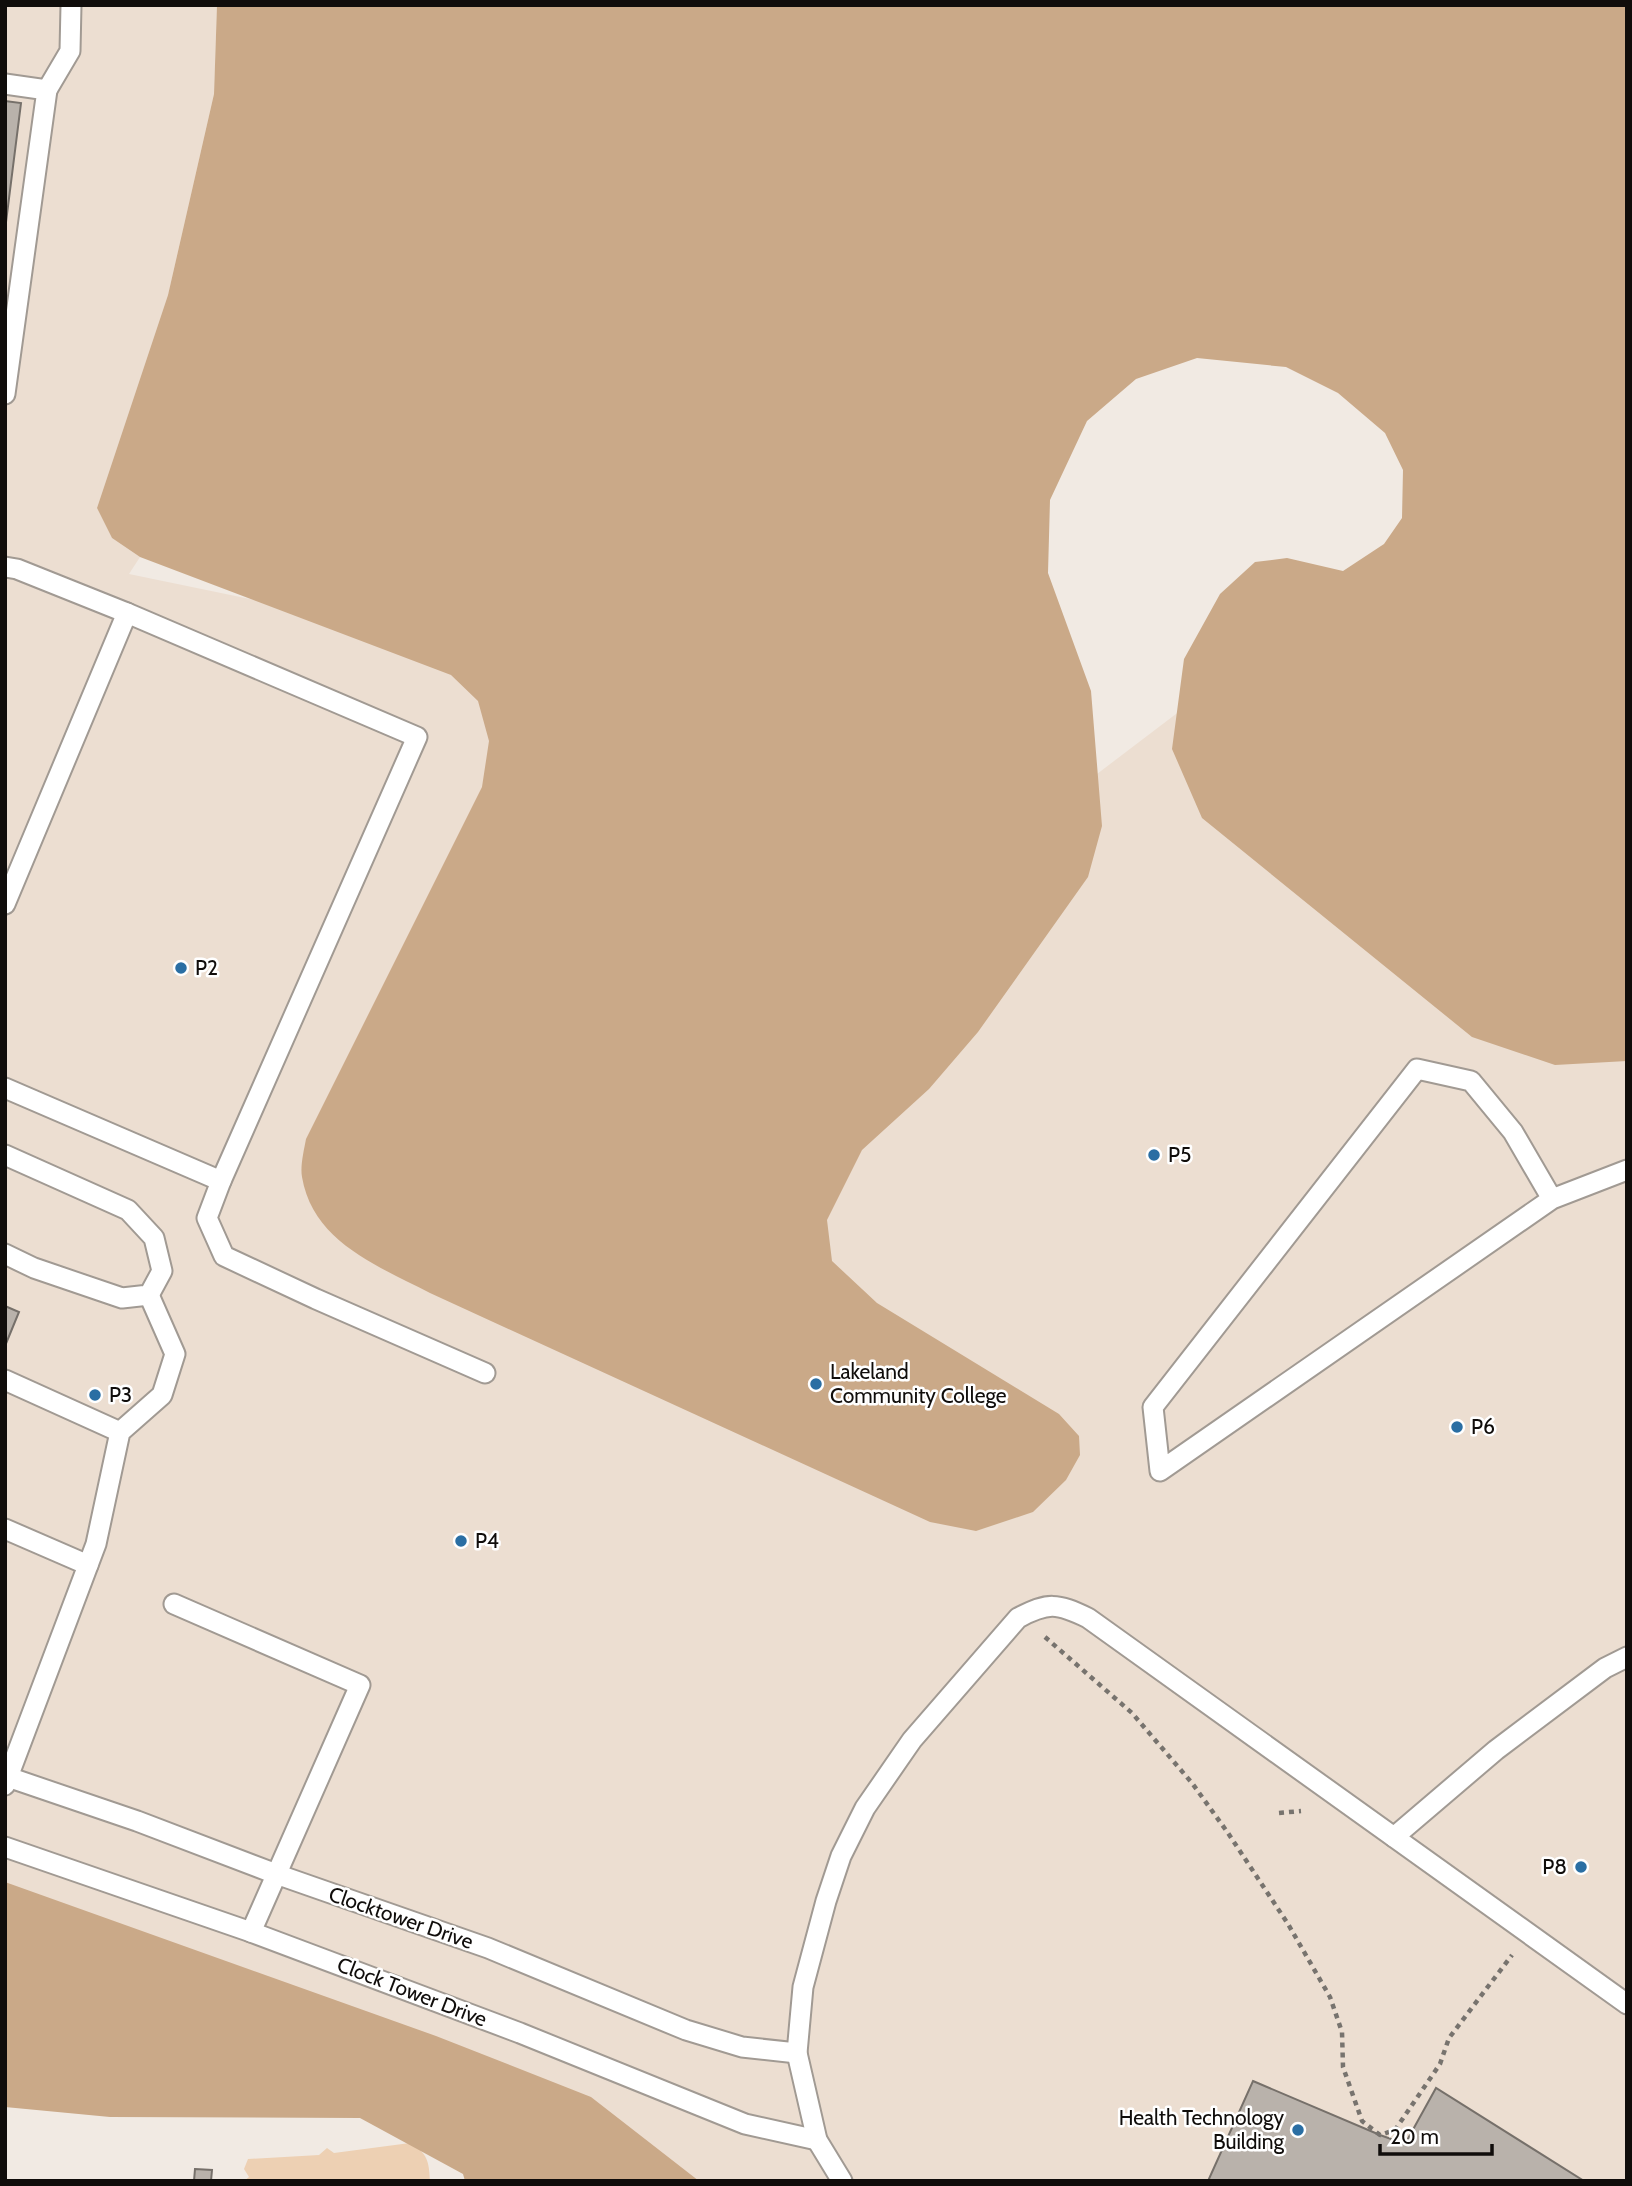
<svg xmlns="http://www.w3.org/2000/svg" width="1632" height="2186" viewBox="0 0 1632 2186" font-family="Cabin,sans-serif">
	<rect width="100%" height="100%" fill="#f1eae3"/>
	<polygon fill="#ecded1" points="5,5 217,5 214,94 168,295 97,508 112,538 140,557 129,574 1097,774 1627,371 1627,2181 521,2181 517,2079 5,1993"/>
	<path fill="#edd0b3" d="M410 2143C428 2153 429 2162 430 2181H244L249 2177 244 2169 248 2159 319 2155 327 2148 334 2153Z"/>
	<g fill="#caa988">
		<path d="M217 5H1627V1061L1555 1065 1472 1037 1202 818 1172 749 1184 659 1220 594 1255 562 1287 558 1343 571 1384 544 1402 518 1403 470 1385 433 1338 393 1286 367 1197 358 1136 379 1087 421 1050 500 1048 573 1091 691 1102 826 1088 877 978 1032 929 1089 862 1150 827 1220 832 1261 877 1303 1059 1414 1079 1436 1080 1455 1066 1480 1033 1512 976 1531 930 1522 430 1293C378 1266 313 1242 302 1177 300 1166 304 1150 306 1139L482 787 489 741 478 701 451 675 140 557 112 538 97 508 168 295 214 94Z"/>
		<polygon points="5,1882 436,2036 591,2097 699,2181 465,2181 463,2174 360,2118 110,2117 5,2107"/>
	</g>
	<g fill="#b9b2ab" stroke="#76706a" stroke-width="2">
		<polygon points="5,101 21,103 5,230"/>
		<polygon points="5,1306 19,1312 5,1346"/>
		<polygon points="1253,2081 1380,2135 1405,2144 1436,2088 1584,2181 1208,2181"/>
		<polygon points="195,2169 212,2170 211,2181 194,2181"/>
	</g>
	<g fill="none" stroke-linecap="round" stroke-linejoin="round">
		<defs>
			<g id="service">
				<polyline points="5,84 47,90 5,394"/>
				<polyline points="47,90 70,51 71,5"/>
				<polyline points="5,567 17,569 127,613 417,737 221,1181 207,1218 224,1256 316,1299 485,1373"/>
				<polyline points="5,904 127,613"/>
				<polyline points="5,1088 221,1181"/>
				<polyline points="5,1155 128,1210 154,1238 162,1271 149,1295 122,1298 34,1268 5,1254"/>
				<polyline points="1552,1199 1513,1132 1471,1081 1417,1069 1153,1407 1160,1471 1552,1199 1627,1170"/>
				<polyline points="5,1380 120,1432"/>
				<polyline points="5,1529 88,1565"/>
				<polyline points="174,1604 360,1685 251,1932"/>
				<polyline points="5,1776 137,1821 276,1874 488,1948 686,2030 742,2047 797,2053"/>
				<polyline points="5,1785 96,1544 120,1432 162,1395 175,1354 149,1295"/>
				<polyline points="1394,1837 1496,1750 1605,1668 1627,1657"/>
				<polyline points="5,1847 251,1932 520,2033 745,2124 817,2140"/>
				<path d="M842 2181 817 2140 797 2053 803 1987 826 1901 841 1856 865 1808 912 1740 1018 1618C1048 1602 1057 1603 1088 1618L1627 2004"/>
			</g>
		</defs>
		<use href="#service" stroke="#a19a93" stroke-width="23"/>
		<g stroke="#77736e" stroke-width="4.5" stroke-dasharray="5 5" stroke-linecap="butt">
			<polyline points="1045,1637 1132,1713 1192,1783 1228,1833 1288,1924 1330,1997 1342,2032 1343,2067 1362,2121 1380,2135 1395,2130 1440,2064 1449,2038 1512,1955"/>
			<polyline points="1279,1813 1301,1811"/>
		</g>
		<use href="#service" stroke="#fff" stroke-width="19"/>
	</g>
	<g fill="#2a6ea3" stroke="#fff" stroke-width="2.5">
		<circle cx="181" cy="968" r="7"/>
		<circle cx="1154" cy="1155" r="7"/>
		<circle cx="816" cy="1384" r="7"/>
		<circle cx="95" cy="1395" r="7"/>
		<circle cx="1457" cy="1427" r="7"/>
		<circle cx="461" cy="1541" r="7"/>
		<circle cx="1581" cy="1867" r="7"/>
		<circle cx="1298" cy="2130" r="7"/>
	</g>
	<g text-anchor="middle" stroke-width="5" stroke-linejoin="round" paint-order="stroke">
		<g font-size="21" fill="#100d0b" stroke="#fff" text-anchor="start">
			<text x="195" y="975">P2</text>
			<text x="1168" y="1162">P5</text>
			<text x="830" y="1379">Lakeland<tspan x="830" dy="24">Community College</tspan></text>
			<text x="109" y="1402">P3</text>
			<text x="1471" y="1434">P6</text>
			<text x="475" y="1548">P4</text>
			<text x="1567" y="1874" text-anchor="end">P8</text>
			<text x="1284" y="2125" text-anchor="end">Health Technology<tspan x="1284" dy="24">Building</tspan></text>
		</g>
		<g font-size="21" fill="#100d0b" stroke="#fff">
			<text transform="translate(401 1918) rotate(19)" y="7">Clocktower Drive</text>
			<text transform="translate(412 1992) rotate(21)" y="7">Clock Tower Drive</text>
		</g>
	</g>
	<rect width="1632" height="2186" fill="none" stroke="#100d0b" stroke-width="14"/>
	<path d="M1380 2144v10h112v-10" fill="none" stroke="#100d0b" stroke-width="3.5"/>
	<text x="1390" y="2144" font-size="21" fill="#100d0b" stroke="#ffffff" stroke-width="5" paint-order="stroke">20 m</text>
</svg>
